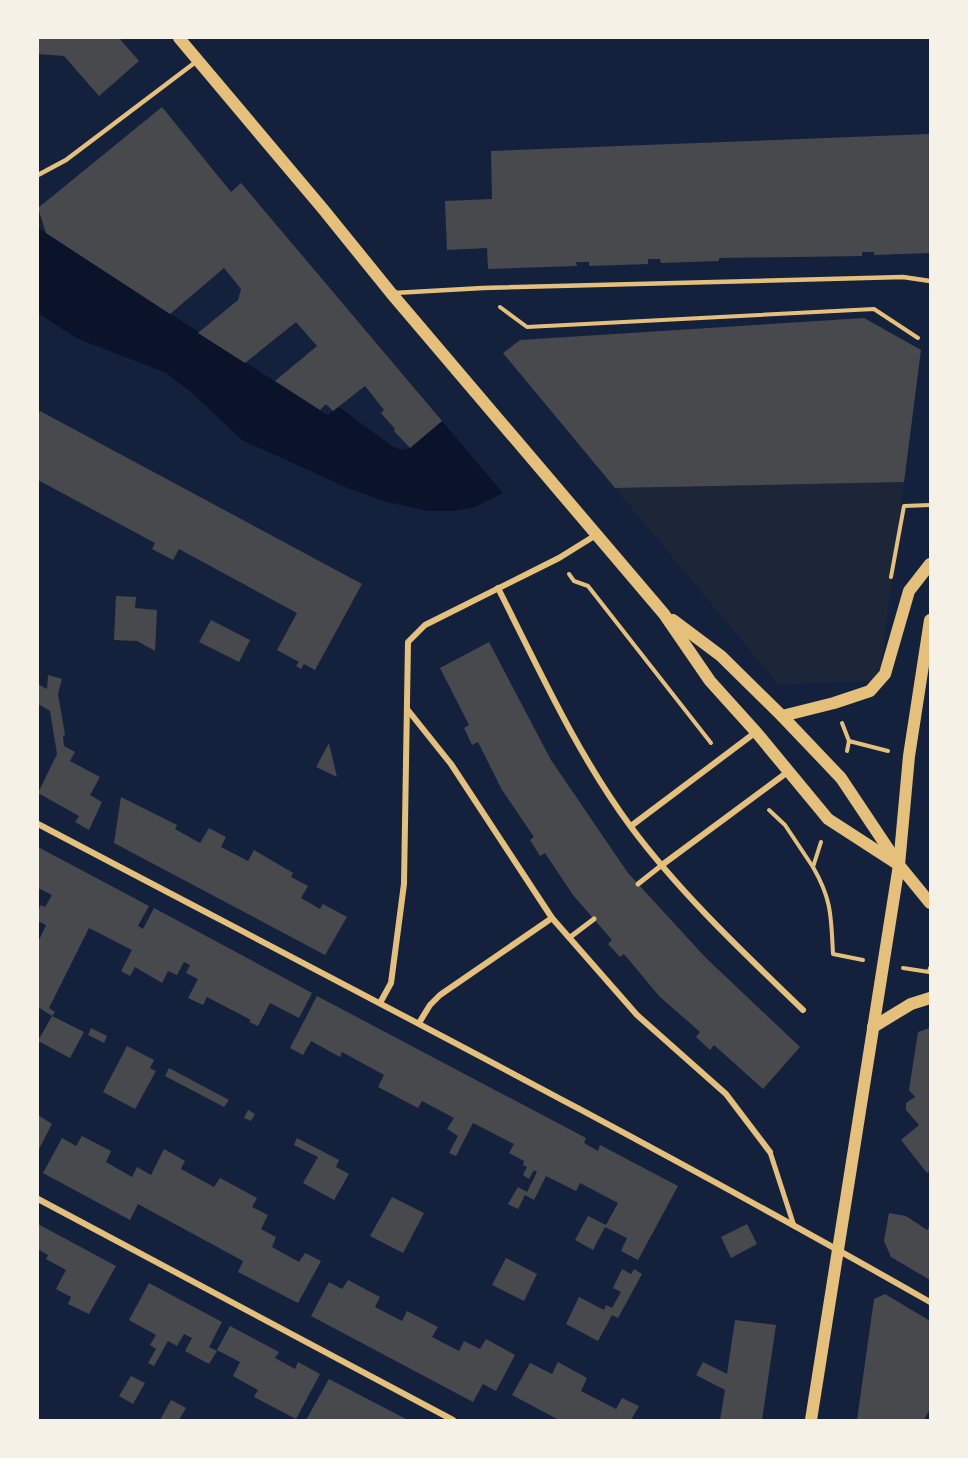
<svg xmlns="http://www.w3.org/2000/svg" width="968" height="1458" viewBox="0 0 968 1458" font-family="Signika,sans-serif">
	<rect width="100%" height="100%" fill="#14213d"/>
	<polygon fill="#1d2539" points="904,482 879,681 778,684 615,488"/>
	<polygon fill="#0b132b" points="38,228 327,415 339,407 392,446 401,450 410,448 442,421 503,493 475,507 454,511 428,511 387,502 350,489 242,440 192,393 166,373 76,338 38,313"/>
	<g fill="#48494c">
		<polygon points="38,38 119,38 139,61 99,96 64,56 38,54"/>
		<polygon points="162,107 231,192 241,183 442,421 410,448 394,431 395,429 381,413 384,410 365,386 333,411 326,404 320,410 275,381 317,346 296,322 245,363 198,333 238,300 241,289 224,268 170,314 46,233 38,208"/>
		<polygon points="929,134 930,253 874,255 874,252 862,252 862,256 719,258 719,261 661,263 660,259 648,259 648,264 589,266 589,262 576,262 577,266 488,269 487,248 447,250 445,201 492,199 491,151"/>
		<polygon points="864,318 921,350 904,482 615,488 503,353 520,340"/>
		<polygon points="40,411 362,584 315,670 304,664 301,669 296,666 299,662 277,650 297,613 179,549 173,560 152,549 155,543 38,480 38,416"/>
		<polygon points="116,596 136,597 135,608 157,610 155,651 137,641 114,640"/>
		<polygon points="211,620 250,640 239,662 199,642"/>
		<polygon points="489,642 551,760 628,873 705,957 800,1047 763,1089 714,1045 710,1050 696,1037 700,1032 659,996 624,954 620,957 608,944 612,940 573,895 545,853 540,856 530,840 534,837 502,790 478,742 472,745 464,728 469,725 440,668"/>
		<polygon points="48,675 62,679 58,694 65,735 63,736 64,746 75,752 70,761 100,777 90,795 102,802 89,830 75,822 79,816 38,793 57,754 50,711 38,704 38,684 47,689"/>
		<polygon points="329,743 337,777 316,767"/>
		<polygon points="121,797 177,825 175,829 200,843 209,828 226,837 221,847 248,861 254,850 293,873 291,877 308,886 301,898 320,909 323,904 347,917 325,955 114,843"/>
		<polygon points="38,847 149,906 138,926 143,929 154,908 312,993 299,1018 270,1003 258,1026 249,1022 251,1020 207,997 203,1005 188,998 198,979 186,973 190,965 184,962 177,975 168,971 162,983 135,967 130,976 121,971 132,950 89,928 49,1008 55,1012 52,1016 38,1007 38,942 46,925 38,921 38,911 41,905 45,907 52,895 38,888"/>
		<polygon points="317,996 586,1138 584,1143 598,1151 600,1145 678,1186 638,1260 621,1251 627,1238 605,1227 593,1250 575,1240 588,1216 606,1225 618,1203 580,1183 576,1191 546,1176 534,1200 525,1195 518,1209 508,1204 518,1187 527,1192 537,1172 534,1170 529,1179 523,1175 527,1167 523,1165 524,1161 509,1153 514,1144 473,1123 456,1156 449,1153 458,1136 447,1129 454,1118 422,1101 418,1108 378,1087 384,1075 342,1052 340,1057 311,1041 303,1055 290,1048"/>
		<polygon points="52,1016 84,1032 70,1058 38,1041"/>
		<polygon points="91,1028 107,1036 104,1043 88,1035"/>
		<polygon points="930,1028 930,1170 927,1173 901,1140 919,1125 906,1110 906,1103 915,1097 909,1090 918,1032"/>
		<polygon points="127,1046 154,1060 150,1068 156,1071 135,1109 103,1092"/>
		<polygon points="169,1068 229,1100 224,1107 165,1076"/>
		<polygon points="248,1110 255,1114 251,1121 244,1118"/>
		<polygon points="38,1115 52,1124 38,1151"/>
		<polygon points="82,1136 111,1151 106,1162 132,1177 137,1167 151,1175 164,1149 185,1161 181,1169 214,1187 220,1178 257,1198 252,1207 268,1215 261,1229 276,1237 272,1247 299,1262 305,1253 321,1261 298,1303 238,1272 243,1261 138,1204 130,1220 43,1173 62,1138 76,1146"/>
		<polygon points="297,1138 339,1160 336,1167 349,1174 334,1200 303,1183 318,1157 294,1145"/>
		<polygon points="392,1197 424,1213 403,1253 370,1236"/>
		<polygon points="889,1213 906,1216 927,1230 930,1226 930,1280 891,1257 884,1241"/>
		<polygon points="38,1224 116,1266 89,1314 68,1304 71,1297 56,1289 66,1270 46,1259 48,1255 38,1249"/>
		<polygon points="747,1224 757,1244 731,1258 721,1237"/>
		<polygon points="506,1258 537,1274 524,1301 492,1285"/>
		<polygon points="622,1269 631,1274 634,1269 642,1274 618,1318 612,1315 598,1341 566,1324 579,1297 604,1310 606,1305 612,1308 621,1292 613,1288"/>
		<polygon points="348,1280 380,1297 375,1307 402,1321 407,1311 438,1327 432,1337 459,1351 464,1341 480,1349 486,1339 515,1355 496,1391 483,1384 473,1402 311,1316 329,1282 342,1289"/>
		<polygon points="149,1283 222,1322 209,1347 217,1351 209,1364 185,1351 192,1338 184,1334 177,1346 168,1341 154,1366 148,1363 156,1349 150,1345 156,1335 129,1320"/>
		<polygon points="885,1294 930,1321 930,1409 924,1420 857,1420 874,1299"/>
		<polygon points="735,1320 776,1325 762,1420 720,1420 725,1390 696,1375 703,1362 727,1374"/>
		<polygon points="230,1326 279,1352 275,1358 295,1369 298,1362 320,1374 296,1419 254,1397 258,1390 233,1376 240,1362 217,1350"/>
		<polygon points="558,1362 587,1378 581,1391 616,1409 622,1398 639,1406 631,1420 559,1420 512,1395 530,1363 552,1374"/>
		<polygon points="131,1376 145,1383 133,1404 119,1396"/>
		<polygon points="329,1379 381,1406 408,1420 306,1420"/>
		<polygon points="171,1400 186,1408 179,1420 160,1420"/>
	</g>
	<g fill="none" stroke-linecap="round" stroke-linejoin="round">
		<g stroke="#e5c07b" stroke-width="4">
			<polyline points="500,307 527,327 874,309 918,338"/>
			<polyline points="569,574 574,581 588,586 711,743"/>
			<polyline points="891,577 904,506 930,505"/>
			<polyline points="842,723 849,741"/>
			<polyline points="847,751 849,741 888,751"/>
			<polyline points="769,810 785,825 813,867"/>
			<path d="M821 842 813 867C832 900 831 917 833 954L863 960"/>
			<polyline points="903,968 929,972 930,968"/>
		</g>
		<g stroke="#e5c07b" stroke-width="4.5">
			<polyline points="38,175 66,160 197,61"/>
			<polyline points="394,293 483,288 903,277 930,281"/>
		</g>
		<g stroke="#e5c07b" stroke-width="5">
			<polyline points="638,884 662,865"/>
			<polyline points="569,938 594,919"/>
			<polyline points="770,1152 794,1226"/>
		</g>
		<g stroke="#e5c07b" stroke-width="6">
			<path d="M498 588C539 669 577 754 631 827 681 894 743 952 803 1010"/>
			<polyline points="407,709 451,764 552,918 637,1015 726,1094 770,1152"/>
			<path d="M38 824C336 981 637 1135 930 1302"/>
			<polyline points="631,826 756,732"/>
			<polyline points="662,865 789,771"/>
			<polyline points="380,1003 391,983 404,884 408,642 425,625 559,558 596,535"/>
			<polyline points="419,1023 430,1005 440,995 552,918"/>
			<polyline points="38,1199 453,1420"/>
		</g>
		<g stroke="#e5c07b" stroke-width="12">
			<polyline points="179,38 323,209 391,293 664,614 710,681 756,732 828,819 899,865"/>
			<polyline points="673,620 721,656 782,716 841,778 899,865 930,903"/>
			<polyline points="782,716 834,703 870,691 885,674 909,591 930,564"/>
			<polyline points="873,1027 911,1004 930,998"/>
			<polyline points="811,1420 899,865 909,756 930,620"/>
		</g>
	</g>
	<rect width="968" height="1458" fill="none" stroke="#f6f1e7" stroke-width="78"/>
</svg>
